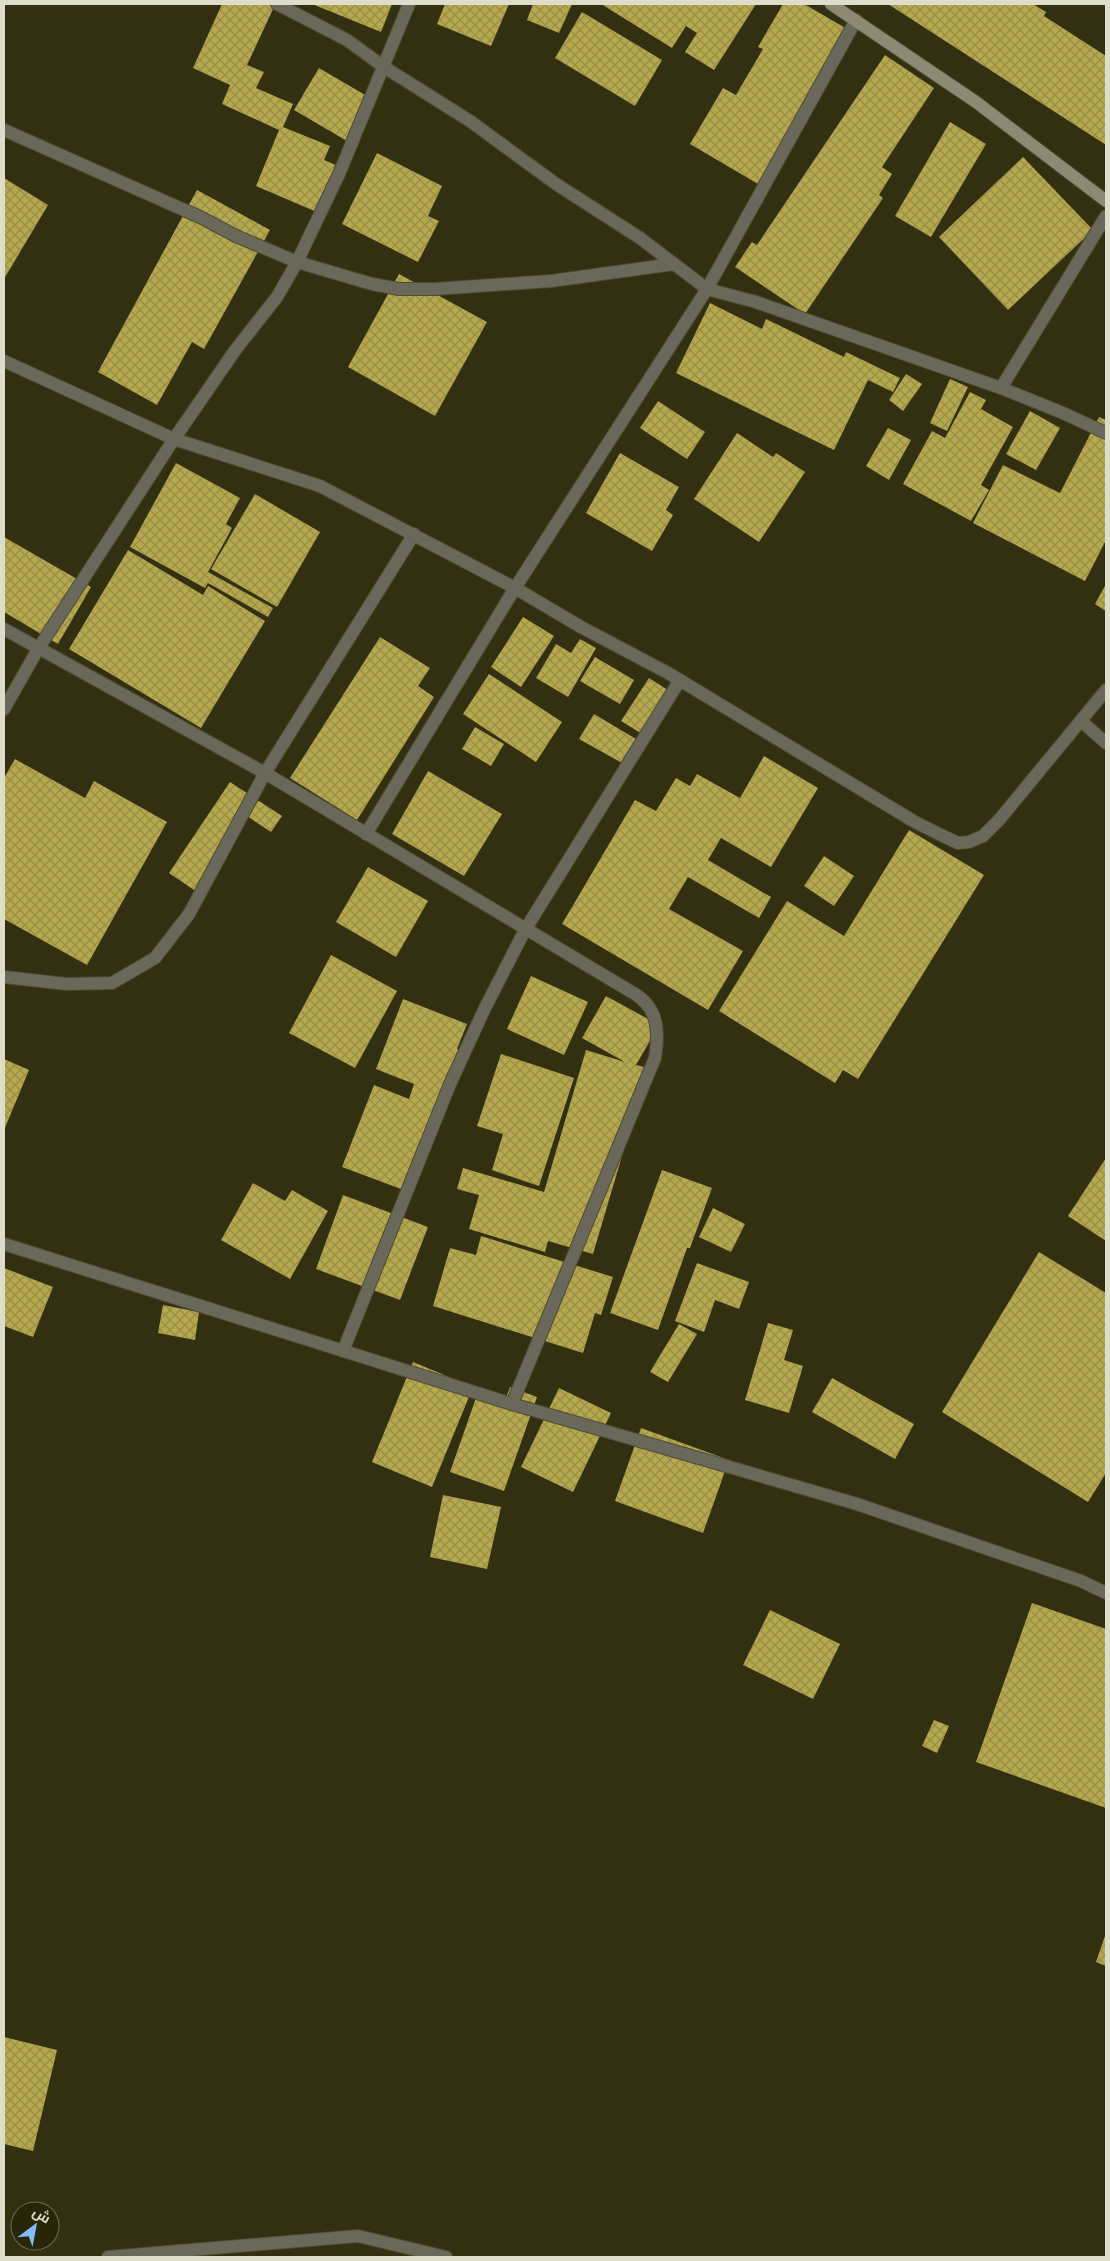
<svg xmlns="http://www.w3.org/2000/svg" width="1110" height="2261" viewBox="0 0 1110 2261" font-family="'Varela Round',Cairo,sans-serif">
	<defs>
		<pattern id="building-cross-hatch" width="8" height="8" patternUnits="userSpaceOnUse" patternTransform="scale(1.25)"><rect width="8" height="8" fill="#b5a84d"/><path d="M0 0l8 8M0 8l8-8" fill="none" stroke="#988e49"/></pattern>
	</defs>
	<rect width="100%" height="100%" fill="#332f11"/>
	<g fill="url(#building-cross-hatch)">
		<polygon points="222,4 267,4 274,7 247,65 264,72 256,88 293,104 283,127 330,146 324,160 345,169 326,216 256,186 279,130 222,104 230,85 193,68"/>
		<polygon points="312,4 392,4 381,32"/>
		<polygon points="445,4 509,4 491,46 437,24"/>
		<polygon points="533,4 572,4 559,33 527,20"/>
		<polygon points="601,4 756,4 714,70 685,52 697,33 686,26 672,48"/>
		<polygon points="783,4 804,4 854,33 765,188 690,144 723,88 736,95 763,49 758,47"/>
		<polygon points="888,4 1033,4 1046,12 1044,16 1106,56 1106,145"/>
		<polygon points="582,12 662,60 635,106 555,58"/>
		<polygon points="885,55 934,88 882,167 892,174 879,195 883,198 805,314 735,267 752,242 757,245"/>
		<polygon points="319,68 372,99 347,141 294,110"/>
		<polygon points="950,122 986,144 931,237 895,216"/>
		<polygon points="377,153 442,186 428,216 439,221 418,262 342,224"/>
		<polygon points="1023,157 1093,230 1008,310 939,237"/>
		<polygon points="4,178 48,205 4,279"/>
		<polygon points="197,190 270,230 204,349 192,342 157,405 98,372"/>
		<polygon points="399,274 487,322 435,416 348,367"/>
		<polygon points="710,303 762,329 766,319 844,357 846,352 900,378 893,392 868,380 834,450 676,373"/>
		<polygon points="906,374 922,384 903,411 889,400"/>
		<polygon points="950,379 968,387 947,431 930,423"/>
		<polygon points="970,392 986,400 981,409 1013,427 981,485 989,490 971,521 903,484 932,431 945,438"/>
		<polygon points="658,401 705,432 687,459 640,428"/>
		<polygon points="1030,411 1060,428 1036,470 1006,454"/>
		<polygon points="1099,417 1106,420 1106,540 1085,581 973,523 1003,465 1060,493"/>
		<polygon points="888,428 911,440 889,480 866,466"/>
		<polygon points="737,433 773,457 776,453 805,472 759,542 694,499"/>
		<polygon points="620,453 679,487 666,510 673,515 652,551 586,513"/>
		<polygon points="176,463 240,498 226,524 232,528 208,572 273,608 268,617 208,583 205,588 130,547"/>
		<polygon points="255,494 320,532 277,607 211,569"/>
		<polygon points="4,537 91,587 58,644 4,612"/>
		<polygon points="128,550 203,595 208,586 265,621 201,728 69,649"/>
		<polygon points="1106,584 1106,611 1095,604"/>
		<polygon points="523,617 554,636 521,687 491,667"/>
		<polygon points="380,637 430,668 418,686 434,697 357,820 290,778"/>
		<polygon points="580,639 596,648 568,697 536,678 556,644 571,653"/>
		<polygon points="595,657 634,680 620,704 580,681"/>
		<polygon points="489,674 562,722 536,762 463,714"/>
		<polygon points="649,678 674,694 647,737 621,721"/>
		<polygon points="594,714 636,739 622,763 579,739"/>
		<polygon points="475,727 504,744 491,766 462,749"/>
		<polygon points="764,756 818,788 771,867 721,838 708,860 771,897 759,918 688,877 669,909 743,951 708,1010 562,924 635,800 656,811 676,778 690,786 697,774 740,798"/>
		<polygon points="15,759 85,798 94,781 167,822 87,965 4,919 4,778"/>
		<polygon points="428,771 502,814 464,876 392,834"/>
		<polygon points="230,782 282,816 271,832 244,814 200,894 169,873"/>
		<polygon points="909,830 984,875 858,1079 843,1070 835,1083 719,1011 787,901 844,936"/>
		<polygon points="824,856 854,876 834,906 804,886"/>
		<polygon points="368,867 428,901 396,957 336,922"/>
		<polygon points="331,955 397,991 355,1068 289,1033"/>
		<polygon points="531,976 588,1002 564,1055 507,1029"/>
		<polygon points="606,996 659,1025 636,1065 648,1068 593,1254 548,1241 545,1252 469,1229 479,1195 457,1189 463,1168 544,1192 586,1050 625,1062 582,1038"/>
		<polygon points="403,999 467,1024 457,1049 464,1052 428,1147 419,1143 401,1189 342,1167 374,1085 409,1099 414,1084 376,1069"/>
		<polygon points="501,1054 574,1078 539,1186 492,1170 503,1134 477,1126"/>
		<polygon points="4,1059 29,1070 4,1130"/>
		<polygon points="1106,1158 1106,1241 1068,1216"/>
		<polygon points="662,1170 712,1188 690,1248 687,1248 658,1330 610,1313"/>
		<polygon points="253,1183 285,1201 292,1190 328,1211 290,1279 221,1240"/>
		<polygon points="343,1195 428,1227 400,1300 316,1269"/>
		<polygon points="713,1208 745,1224 731,1252 699,1237"/>
		<polygon points="481,1236 613,1277 601,1315 595,1313 583,1353 433,1306 450,1248 476,1255"/>
		<polygon points="1039,1252 1106,1293 1106,1473 1088,1502 942,1412"/>
		<polygon points="697,1263 749,1282 739,1309 715,1300 704,1332 675,1321"/>
		<polygon points="4,1268 53,1287 33,1337 4,1326"/>
		<polygon points="163,1305 199,1312 195,1340 158,1333"/>
		<polygon points="768,1323 793,1330 784,1360 803,1366 789,1413 745,1400"/>
		<polygon points="679,1324 697,1334 668,1382 650,1372"/>
		<polygon points="413,1362 473,1387 432,1487 372,1462"/>
		<polygon points="832,1378 914,1424 895,1459 812,1412"/>
		<polygon points="510,1387 537,1397 504,1491 450,1472 477,1395 504,1403"/>
		<polygon points="559,1388 611,1413 573,1492 521,1467"/>
		<polygon points="641,1428 729,1460 703,1533 615,1501"/>
		<polygon points="443,1495 501,1507 487,1569 430,1557"/>
		<polygon points="1032,1603 1106,1629 1106,1808 976,1762"/>
		<polygon points="770,1610 840,1644 813,1699 743,1665"/>
		<polygon points="934,1720 949,1726 937,1753 922,1746"/>
		<polygon points="1106,1933 1106,1966 1096,1962"/>
		<polygon points="4,2037 57,2050 33,2151 4,2144"/>
	</g>
	<g fill="none" stroke-linecap="round" stroke-linejoin="round">
		<defs>
			<g id="minor">
				<polyline points="277,4 347,40 384,67 470,121 556,184 640,238 707,289 756,302 1001,388 1063,413 1106,433"/>
				<polyline points="409,4 339,174 297,262 372,284 399,289 435,289 551,281 674,264"/>
				<polyline points="4,130 200,217 236,236 297,262 277,297 236,349 174,439 38,649 4,709"/>
				<polyline points="4,361 174,439 320,486 515,588 581,627 668,673 915,822 941,835 958,843 969,842 983,836 999,820 1106,690"/>
				<polyline points="1001,388 1106,216"/>
				<path d="M4 629 265 773 635 994C659 1009 659 1033 655 1058L512 1404"/>
				<polyline points="1081,721 1106,743"/>
				<polyline points="366,834 515,588 707,289 856,20"/>
				<polyline points="4,977 67,984 112,983 155,958 189,914 265,773 414,534"/>
				<polyline points="4,1244 512,1404 857,1504 1081,1581 1106,1593"/>
				<polyline points="343,1351 450,1084 484,1010 525,930 680,680"/>
				<polyline points="108,2257 358,2236 446,2257"/>
			</g>
			<polyline id="secondary" points="831,4 976,102 1106,201"/>
		</defs>
		<use href="#minor" stroke="#4e4b2f" stroke-width="14"/>
		<use href="#secondary" stroke="#4e4b2f" stroke-width="14"/>
		<use href="#minor" stroke="#6a685b" stroke-width="12"/>
		<use href="#secondary" stroke="#8c8974" stroke-width="12"/>
	</g>
	<rect width="1110" height="2261" fill="none" stroke="#dedccb" stroke-width="10"/>
	<g transform="translate(35 2226) rotate(32)"><circle r="24" fill="#292507" stroke="#716e55"/>
	<path d="M0-4L9 19L0 12L-9 19Z" fill="#82bcfa"/>
	<text y="-8" font-size="14" font-weight="bold" text-anchor="middle" fill="#dedccb">ش</text>
	</g>
</svg>
